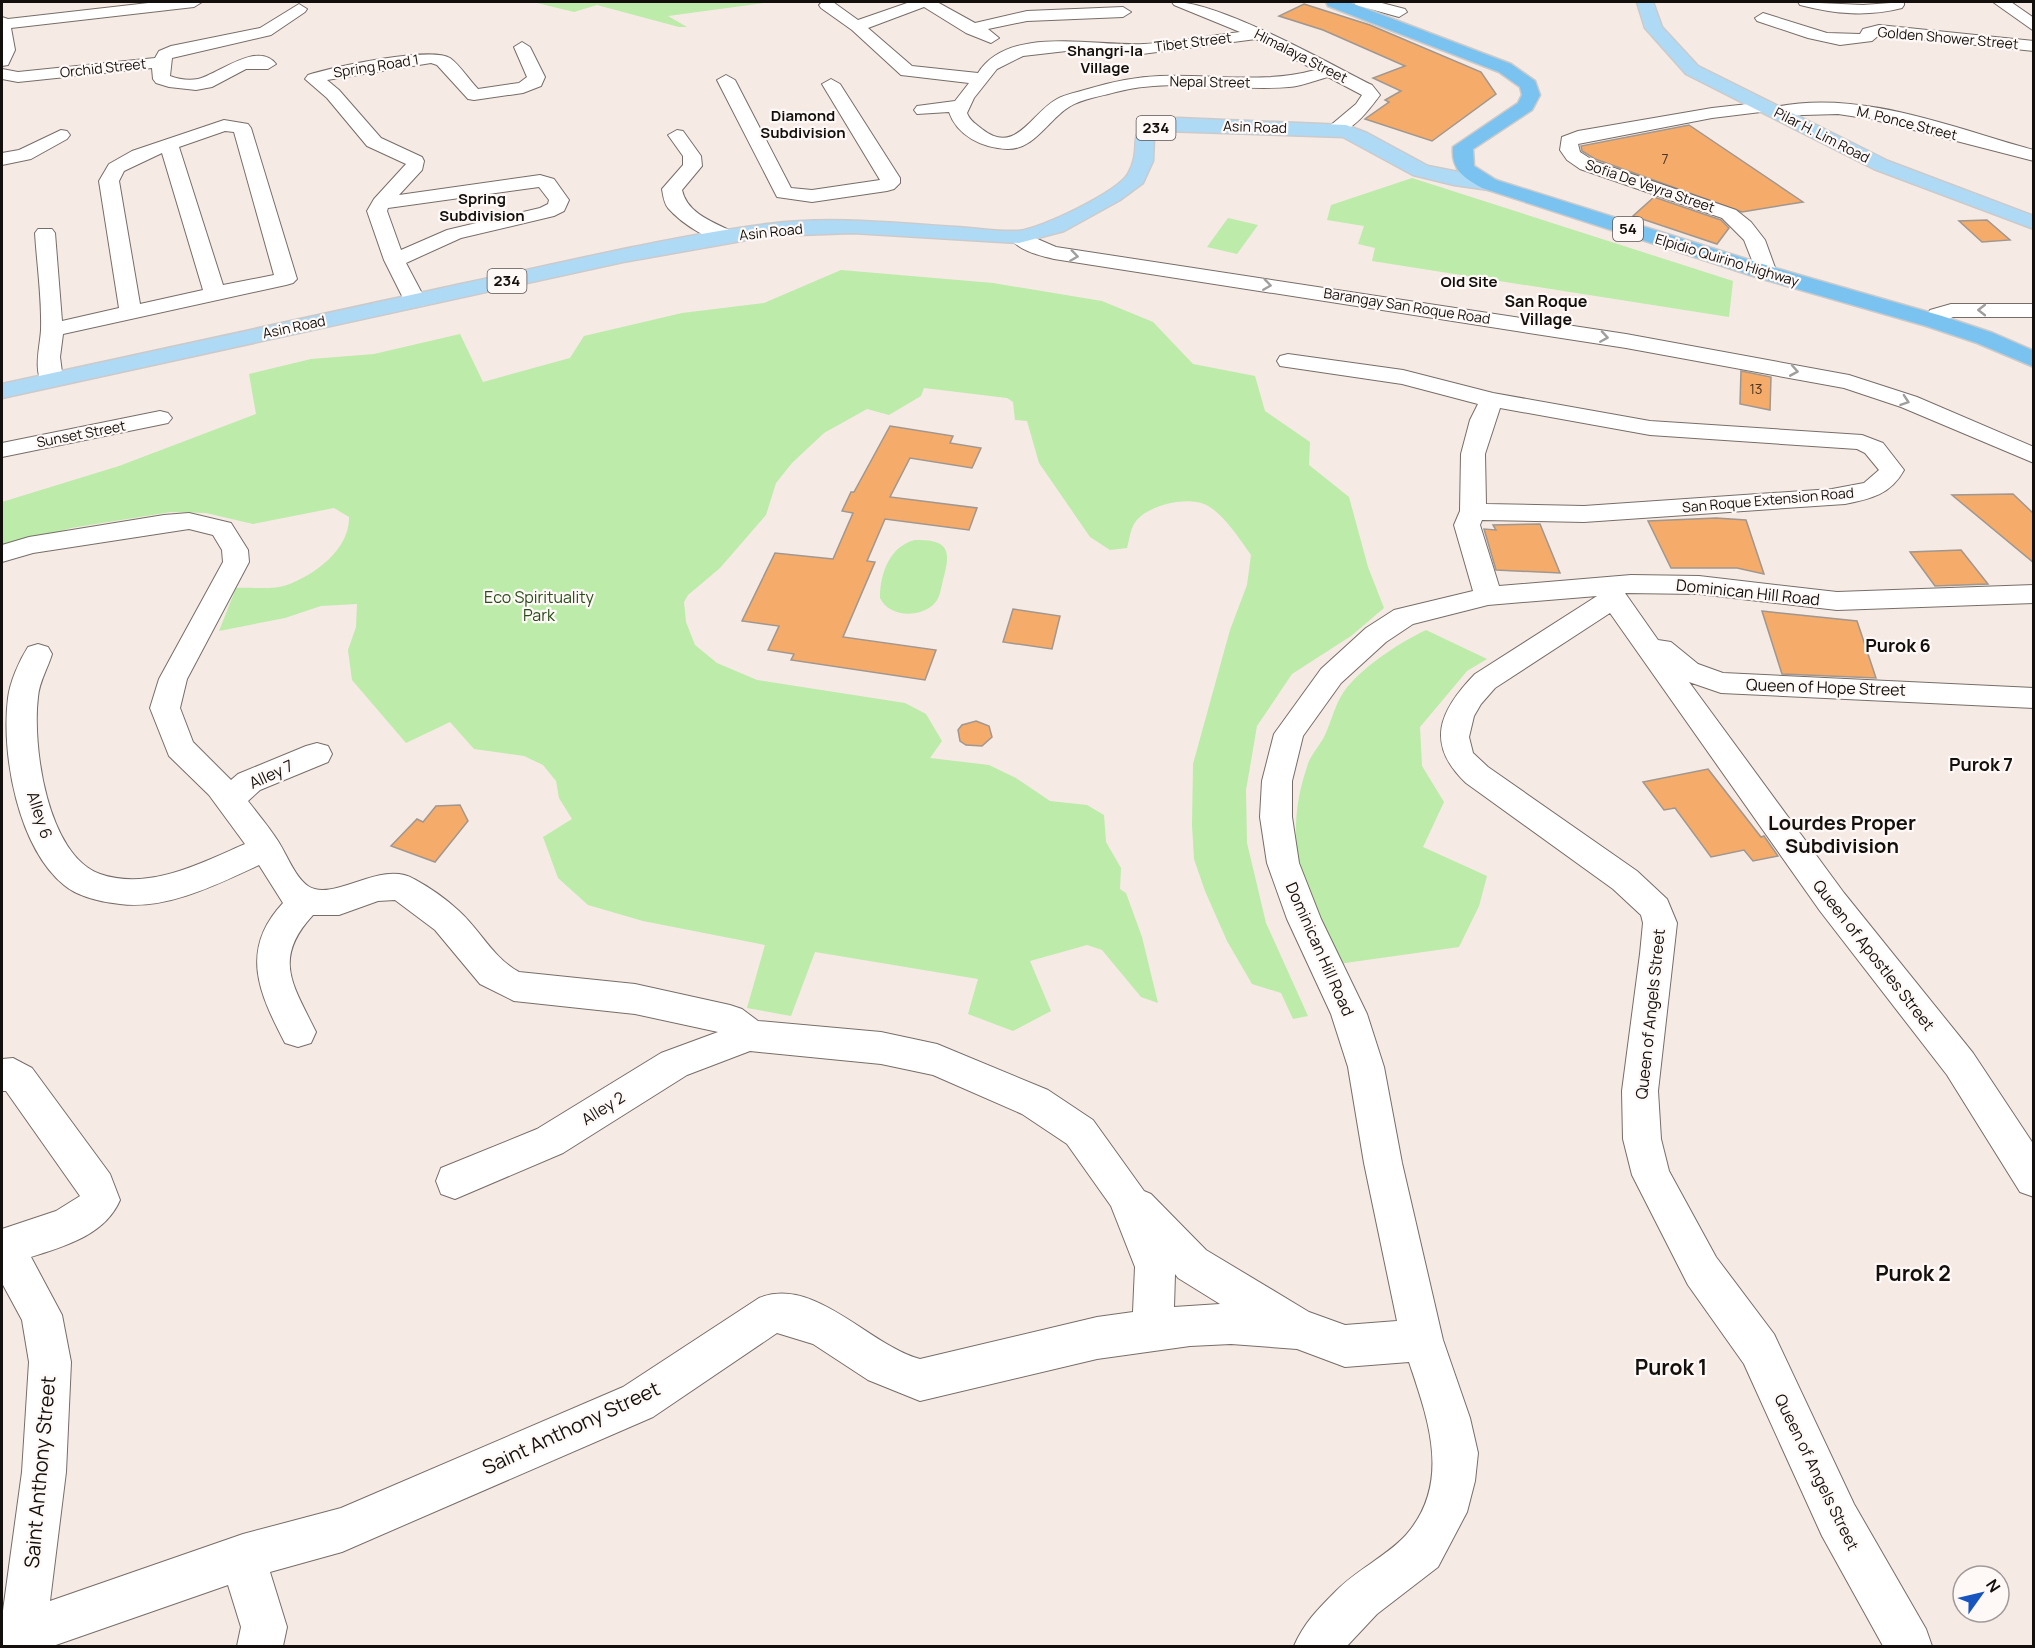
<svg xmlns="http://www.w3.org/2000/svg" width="2035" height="1648" viewBox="0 0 2035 1648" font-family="Manrope,sans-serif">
	<rect width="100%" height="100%" fill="#f6eae4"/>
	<g fill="#bcebaa">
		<polygon points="533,2 772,2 668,16 687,27 679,27 597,5 574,12"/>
		<polygon points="1412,178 1733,281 1729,317 1372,261 1375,248 1358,244 1364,226 1327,220 1331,205"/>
		<polygon points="1228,218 1258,225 1237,254 1207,247"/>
		<path d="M841 270 993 283 1102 301 1153 322 1193 364 1255 376 1265 411 1310 442 1309 465 1349 497 1368 567 1384 608 1351 636 1292 674 1257 726 1246 790 1247 843 1266 923 1308 1016 1293 1019 1281 993 1252 984 1227 941 1205 891 1194 859 1192 825 1193 764 1230 630 1247 585 1251 555C1241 541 1222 511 1204 504 1185 496 1142 506 1133 526 1130 532 1129 541 1127 548L1110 550 1090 537 1039 463 1027 421 1015 420 1013 402 1007 398 924 388 921 396 889 415 867 409 824 433 792 463 776 483 766 515 720 568 688 595 684 602 686 622 695 645 717 663 757 680 905 703 926 714 942 741 930 758 989 765 1016 778 1050 801 1087 805 1104 815 1106 842 1121 868 1120 889 1126 893 1142 937 1158 1003 1141 997 1102 950 1087 945 1030 961 1051 1011 1013 1031 968 1014 978 979 815 952 791 1016 747 1008 765 945 643 921 588 905 558 878 543 837 572 819 559 798 556 781 543 765 524 756 474 749 450 722 406 743 352 680 348 650 356 627 357 604 321 606 285 618 219 631 236 588C252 587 273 590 287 585 315 575 350 549 349 517L334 508 253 524 206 513 171 512 71 528 2 548V502L119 466 256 414 249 374 311 359 374 354 460 334 483 382 570 358 584 336 682 313 764 303Z"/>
		<path d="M915 540C950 539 951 552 943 580 941 588 940 599 933 605 918 618 889 617 880 598 880 573 890 546 915 540Z"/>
		<path d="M1426 630 1487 659 1467 671 1420 727 1422 766 1444 802 1423 847 1487 876 1479 906 1459 947 1331 965C1306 895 1281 843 1307 767 1310 755 1320 746 1325 735 1331 722 1335 705 1343 693 1360 668 1399 643 1426 630Z"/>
	</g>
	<g fill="#f5ab69" stroke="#a09790" stroke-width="1.5">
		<polygon points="1304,4 1370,25 1481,72 1496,94 1432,141 1365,119 1389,102 1385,100 1401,91 1373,78 1405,66 1323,30 1279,16"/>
		<polygon points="1689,125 1803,202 1742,212 1595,159 1582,151 1581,146"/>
		<polygon points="1654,197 1721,220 1729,228 1717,244 1633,216"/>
		<polygon points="1987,220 2010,240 1982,242 1959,221"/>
		<polygon points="1741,371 1771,377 1770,410 1740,404"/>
		<polygon points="890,426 953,436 950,443 981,448 972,468 910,458 890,497 977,508 969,530 885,519 867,561 875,562 843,637 936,650 925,680 791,660 794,654 768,650 779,626 742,621 775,553 833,559 853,513 842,511 851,492 854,492"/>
		<polygon points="2013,494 2034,514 2034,563 1952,495"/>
		<polygon points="1716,518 1746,520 1764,574 1737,568 1671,568 1648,521"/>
		<polygon points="1540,524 1560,573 1496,570 1484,529 1496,530 1493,525"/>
		<polygon points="1961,550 1988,584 1935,586 1910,552"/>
		<polygon points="1013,609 1060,616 1052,649 1003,642"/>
		<polygon points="1762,611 1857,621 1876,678 1782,674"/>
		<polygon points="976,721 989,726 992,737 982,746 966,745 960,741 958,730 962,725"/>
		<polygon points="1708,769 1761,837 1764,836 1778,856 1753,861 1744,850 1711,857 1675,808 1664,810 1643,782"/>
		<polygon points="460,805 468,821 435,862 391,846 417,819 423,822 436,806"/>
	</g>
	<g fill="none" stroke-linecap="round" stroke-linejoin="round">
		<defs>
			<g id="minor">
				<polygon points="157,2 202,2 194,7 11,28 15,50 8,65 2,66 2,17 8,19"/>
				<path d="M822 2H833L858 20 910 2H937L975 23 1027 11 1123 7 1131 12 1123 17 1027 21 988 29 999 38 991 43 966 33 924 7 868 28 912 66 978 73C1009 24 1096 47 1144 44 1176 42 1208 36 1240 32L1174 5 1172 2C1217 0 1328 63 1372 85L1380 95C1369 110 1353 131 1334 135L1325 130 1356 104 1362 95 1328 77C1316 80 1302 86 1289 87 1232 92 1172 77 1116 92 1102 96 1081 99 1069 107 1048 120 1034 150 1007 149 983 148 957 136 949 112L917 114 914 110 917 106 955 101 969 83 901 75 852 30 821 8 819 5ZM1256 39 1315 70C1265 84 1211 74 1160 76 1135 77 1111 82 1088 89 1078 92 1066 94 1057 99 1031 113 1016 156 982 129 976 124 970 121 967 113L974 98 997 69 1023 56 1075 50 1142 54Z"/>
				<polygon points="1354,2 1378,2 1405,9 1407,12 1399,17 1356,5"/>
				<path d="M1798 2 1863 5 1904 2V5L1902 8C1867 17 1835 14 1800 5Z"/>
				<polygon points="1993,2 2011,2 2034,18 2034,31"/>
				<path d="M299 4 307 9 305 12 271 35 172 58 170 76C178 79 188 81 198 79 217 75 258 40 276 64L268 69H246L212 87 196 90 169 87 156 83 153 79 152 68 18 82 2 79V69L18 72 155 58 159 51 171 46 260 28Z"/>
				<polygon points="1763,13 1827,33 1860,34 1863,29 1879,25 2034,41 2034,51 1879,35 1872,41 1840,45 1808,38 1757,21 1755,18"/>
				<path d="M522 42 530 47 545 77 541 86 523 93 474 100 468 99 437 65 431 63 327 80 339 90 381 138 422 157 424 161 422 170 399 195 540 175 554 179 569 200 564 211 554 216 461 238 406 263 426 301 423 306H407L384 260 367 211 374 199 406 164 367 146 327 98 305 79 308 75C331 67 431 46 450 58 460 65 469 80 478 89L519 83 527 77 514 47ZM539 187 549 200 548 204 540 208 447 230 401 250 387 211 388 208Z"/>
				<polygon points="726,75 735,80 791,188 812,190 880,180 822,84 831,79 840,84 900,178 900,183 894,189 887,191 812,202 777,197 717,80"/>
				<path d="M1766 102 1772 103 1775 107C1860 89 1953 128 2034 150V161L1871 119 1838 114 1772 116 1769 111 1712 118 1578 144 1580 152 1594 161 1736 210 1751 222 1765 240 1777 273 1774 277H1760L1757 273 1744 240 1722 218 1580 169 1567 160 1560 150 1562 137 1578 131 1712 108Z"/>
				<path d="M224 120 248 124 251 128 297 279 293 283 286 285 63 334 60 357 63 380 59 385H43C33 370 40 347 41 330 42 298 37 265 35 233L38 229H52L55 233 62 321 119 308 99 181 109 164 132 151ZM225 131 234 132 274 275 223 285 179 147ZM162 153 203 290 140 304 119 181 124 171Z"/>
				<polygon points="61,130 67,131 70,135 67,139 31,159 2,165 2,153 19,150"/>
				<path d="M677 130 683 131 701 156 702 166 682 190C687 214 715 223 736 233L739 237 736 241C715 247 681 223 668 208 664 203 663 195 662 189L683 165V156L668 135Z"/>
				<path d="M1019 231 1056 247 1626 334 1849 375 1917 397 2034 447V463L1901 407 1844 388 1626 348 1054 259C1038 255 1019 251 1009 237L1012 233Z"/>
				<polygon points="1951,304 2034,304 2034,317 1953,317 1946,320 1942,326 1926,326 1923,321 1930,310"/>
				<path d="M1288 354 1403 370 1493 393 1650 421 1862 435 1883 443 1904 470C1891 494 1871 499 1845 504L1584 522 1482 520 1480 525 1499 586 1631 575 1699 576 1837 592 2034 585V603L1837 610 1699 594 1625 593 1658 640 1671 642 1698 664 1723 673 2034 688V708L1721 693 1689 682 1844 893 1973 1053 2034 1145V1197L2020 1192 1947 1075 1820 911 1610 613 1495 688 1481 704 1474 716 1469 737 1473 753 1488 767 1637 871 1667 899 1677 923 1658 1091 1661 1139 1669 1171 1716 1257 1774 1334 1854 1504 1926 1629 1932 1646H1883L1822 1536 1744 1364 1688 1285 1632 1175 1623 1139 1622 1091 1640 954 1643 923 1641 915 1613 889 1466 783C1425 744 1439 711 1475 674L1597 596 1488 605 1413 624 1386 642 1341 683 1303 736 1292 781V817L1299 863 1321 919 1367 1014 1384 1067 1402 1163 1443 1340 1470 1418 1478 1453 1475 1481 1467 1512 1438 1567 1377 1614 1347 1646H1294C1304 1623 1318 1609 1335 1592 1356 1570 1387 1556 1406 1535 1452 1482 1428 1419 1409 1362L1345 1367 1297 1349 1231 1344 1190 1346 1097 1359 920 1401 868 1380 813 1344 777 1333 653 1417 342 1552 270 1572 287 1627 283 1646H237L241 1627 228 1585 53 1646H2V1618L22 1472 29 1362 22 1320 2 1283V1229L56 1211 80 1196 6 1091H2V1059L13 1058 32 1068 110 1174 120 1200C105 1235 65 1246 31 1257L62 1315 71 1362 66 1472 50 1601 243 1534 341 1508 623 1387 759 1298C814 1275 870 1346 920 1359L1097 1317 1133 1312 1135 1267 1111 1206 1067 1144 1022 1114 933 1075 881 1064 750 1051 687 1075 563 1153 455 1199 441 1194 436 1181 441 1168 537 1129 661 1053 718 1032 635 1014 514 1001 480 984 435 930 395 900 378 901 339 915H313C272 959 293 985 316 1032L311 1043 298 1047 285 1043C259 993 239 950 283 903L259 865C218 884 167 910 120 904 102 902 78 897 64 885 18 847 1 755 8 698 10 682 19 661 28 647L38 644 48 647 52 654C48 668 39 682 38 697 32 746 47 855 100 874 149 891 201 863 245 844L209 795 169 756 150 708 159 679 223 562 222 550 213 535 189 529 33 553 2 562V545L29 537 164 515 189 513 231 523 248 550 249 562 187 679 180 708 193 742 231 780 238 774 306 746 317 743 328 746 332 754 328 762 260 790 248 801C258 814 269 827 278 841 287 855 295 877 308 886 333 903 381 859 414 879 429 887 446 899 459 911 481 931 493 958 519 972L635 984 730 1005 742 1009 758 1021 881 1032 937 1044 1048 1090 1093 1120 1144 1191 1151 1194 1206 1250 1309 1312 1345 1325 1397 1321 1364 1163 1348 1067 1331 1014 1287 919 1267 863 1260 817 1262 781 1274 734 1321 669 1366 628 1394 610 1473 591 1454 525 1460 511 1461 454 1470 420 1478 404 1402 384 1280 366 1277 361 1280 356ZM1500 408 1650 435 1857 449 1865 453 1879 470 1864 483 1832 489 1584 506 1486 504 1485 454ZM1175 1274 1178 1278 1220 1304 1174 1307Z"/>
				<polygon points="160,411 168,413 172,418 168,423 2,457 2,443"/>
			</g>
			<g id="major">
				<polygon points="1637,2 1653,2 1662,27 1698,66 1888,161 2034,216 2034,229 1874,169 1686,74 1645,28"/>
				<path d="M1178 118 1346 125 1367 133 1428 166 1489 178 1496 180 1499 184 1496 188 1489 190 1454 185 1413 175 1343 137 1164 131 1154 138 1153 161 1143 183 1120 200 1064 231 1019 243 853 233 770 236 623 262 2 398V384C155 351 308 318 461 284 563 263 665 237 768 224 830 216 894 223 956 227 976 228 998 232 1018 231 1041 229 1117 192 1128 174 1147 142 1115 123 1178 118Z"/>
			</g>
			<path id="highway" d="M1326 2H1348L1511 64 1535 81 1540 95 1532 110 1473 149 1474 166 1496 180 1775 268 1942 316 1993 333 2034 351V367L1977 343 1926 326 1759 278 1482 188C1464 178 1451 170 1453 147L1518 103 1522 95 1520 87 1499 72 1328 6Z"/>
		</defs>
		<use href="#minor" stroke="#776d68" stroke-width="2"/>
		<use href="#major" stroke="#cbcaca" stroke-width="3"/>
		<use href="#highway" stroke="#cbcaca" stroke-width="3"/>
		<use href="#minor" fill="#fff" fill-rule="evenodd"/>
		<use href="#major" fill="#afdaf6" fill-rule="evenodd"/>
		<use href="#highway" fill="#7ac2f0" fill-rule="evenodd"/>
	</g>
	<defs><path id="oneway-chevron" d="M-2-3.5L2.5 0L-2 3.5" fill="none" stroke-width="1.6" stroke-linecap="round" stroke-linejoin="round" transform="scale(1.5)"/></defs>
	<g stroke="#a19f9e">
		<use href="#oneway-chevron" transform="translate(1074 256) rotate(8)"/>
		<use href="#oneway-chevron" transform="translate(1267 285) rotate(8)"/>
		<use href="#oneway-chevron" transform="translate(1982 310) rotate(180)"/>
		<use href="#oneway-chevron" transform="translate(1604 337) rotate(9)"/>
		<use href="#oneway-chevron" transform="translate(1794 371) rotate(10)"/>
		<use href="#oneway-chevron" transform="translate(1905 401) rotate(19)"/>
	</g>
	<g text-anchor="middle" stroke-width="4.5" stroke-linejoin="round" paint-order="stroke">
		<g font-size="14" fill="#130f0d" stroke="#fef9f7">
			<text transform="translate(1948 38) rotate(5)" y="5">Golden Shower Street</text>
			<text transform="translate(1193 42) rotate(-7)" y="5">Tibet Street</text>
			<text transform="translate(1301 56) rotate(27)" y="5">Himalaya Street</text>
			<text transform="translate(376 66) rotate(-9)" y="5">Spring Road 1</text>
			<text transform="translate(103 68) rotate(-6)" y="5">Orchid Street</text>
			<text transform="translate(1210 82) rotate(1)" y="5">Nepal Street</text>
			<text transform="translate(1907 123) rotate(14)" y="5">M. Ponce Street</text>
			<text transform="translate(1255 127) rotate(2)" y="5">Asin Road</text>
			<text transform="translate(1822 135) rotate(27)" y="5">Pilar H. Lim Road</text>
			<text transform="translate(1650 186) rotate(19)" y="5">Sofia De Veyra Street</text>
			<text transform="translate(771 232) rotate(-6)" y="5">Asin Road</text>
			<text transform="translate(1727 260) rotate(17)" y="5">Elpidio Quirino Highway</text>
			<text transform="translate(1407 306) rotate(9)" y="5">Barangay San Roque Road</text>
			<text transform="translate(294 327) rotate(-12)" y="5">Asin Road</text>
			<text transform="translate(81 434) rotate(-11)" y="5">Sunset Street</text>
			<text transform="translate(1768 500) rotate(-5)" y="5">San Roque Extension Road</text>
		</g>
		<g font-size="14" fill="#4c3624">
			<text x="1665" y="164">7</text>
			<text x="1756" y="394">13</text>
		</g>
		<g font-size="15" font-weight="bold" fill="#130f0d" stroke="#fef9f7">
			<text x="1105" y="56">Shangri-la<tspan x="1105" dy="17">Village</tspan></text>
			<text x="803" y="121">Diamond<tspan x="803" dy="17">Subdivision</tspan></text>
			<text x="482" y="204">Spring<tspan x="482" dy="17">Subdivision</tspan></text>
			<text x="1469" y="287">Old Site</text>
		</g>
		<g fill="#fef9f7" stroke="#5a5553" stroke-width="1.5">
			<rect x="1136.5" y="116" width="39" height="24" rx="4.5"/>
			<rect x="1613" y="217" width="30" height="24" rx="4.5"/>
			<rect x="487.5" y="269" width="39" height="24" rx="4.5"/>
		</g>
		<g font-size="15" font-weight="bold" fill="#130f0d">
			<text x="1156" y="133">234</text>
			<text x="1628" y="234">54</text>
			<text x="507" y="286">234</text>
		</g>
		<g font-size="16" font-weight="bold" fill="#130f0d" stroke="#fef9f7">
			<text x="1546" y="307">San Roque<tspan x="1546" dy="18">Village</tspan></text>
		</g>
		<g font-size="16" fill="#130f0d" stroke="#fef9f7">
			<text transform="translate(1748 592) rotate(6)" y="6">Dominican Hill Road</text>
			<text transform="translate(1826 687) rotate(2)" y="6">Queen of Hope Street</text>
			<text transform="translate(271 774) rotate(-25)" y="6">Alley 7</text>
			<text transform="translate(40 815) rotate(72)" y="6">Alley 6</text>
			<text transform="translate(1320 949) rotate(66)" y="6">Dominican Hill Road</text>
			<text transform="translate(1874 955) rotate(52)" y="6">Queen of Apostles Street</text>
			<text transform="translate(1650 1014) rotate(-84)" y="6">Queen of Angels Street</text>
			<text transform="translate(603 1108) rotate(-32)" y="6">Alley 2</text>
			<text transform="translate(1817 1472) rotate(64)" y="6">Queen of Angels Street</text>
		</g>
		<g font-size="16" fill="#294d19" stroke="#fef9f7">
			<text x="539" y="603">Eco Spirituality<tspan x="539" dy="18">Park</tspan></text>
		</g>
		<g font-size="18" font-weight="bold" fill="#130f0d" stroke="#fef9f7">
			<text x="1898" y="652">Purok 6</text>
			<text x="1981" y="771">Purok 7</text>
		</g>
		<g font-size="20" font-weight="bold" fill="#130f0d" stroke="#fef9f7">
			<text x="1842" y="830">Lourdes Proper<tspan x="1842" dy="23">Subdivision</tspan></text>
		</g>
		<g font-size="20" fill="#130f0d" stroke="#fef9f7">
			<text transform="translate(571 1428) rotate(-25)" y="7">Saint Anthony Street</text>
			<text transform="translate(40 1472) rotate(-85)" y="7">Saint Anthony Street</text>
		</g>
		<g font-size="21" font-weight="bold" fill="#130f0d" stroke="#fef9f7">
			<text x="1913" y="1281">Purok 2</text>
			<text x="1671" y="1375">Purok 1</text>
		</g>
	</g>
	<rect width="2035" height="1648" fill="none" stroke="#130f0d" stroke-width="6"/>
	<g transform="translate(1981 1594) rotate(56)"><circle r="28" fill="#fef9f7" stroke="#a09b99" stroke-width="1.5"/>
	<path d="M0-4.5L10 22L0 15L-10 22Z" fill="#1754bf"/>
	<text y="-9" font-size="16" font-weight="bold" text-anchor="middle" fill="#130f0d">N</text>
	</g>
</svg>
